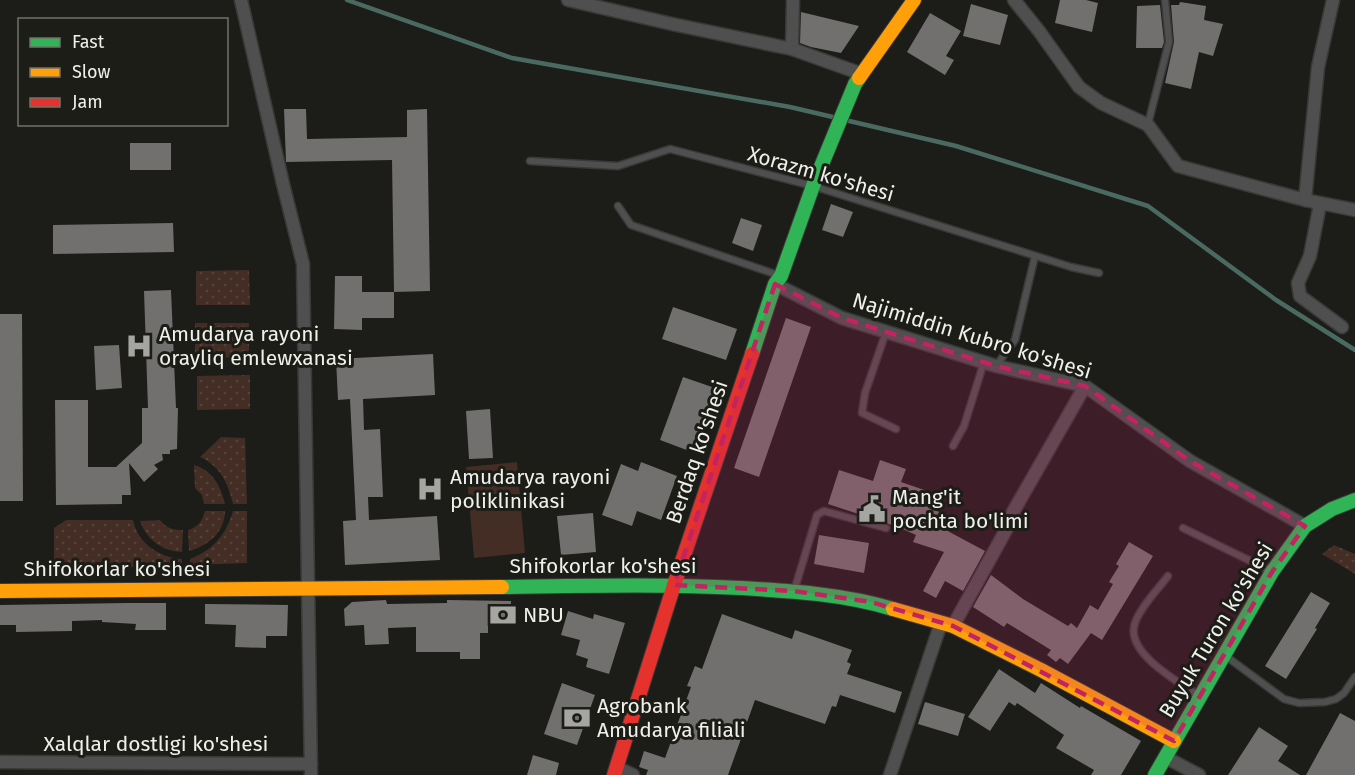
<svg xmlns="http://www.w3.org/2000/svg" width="1355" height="775" viewBox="0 0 1355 775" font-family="'Fira Sans',sans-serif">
	<defs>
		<pattern id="grass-dots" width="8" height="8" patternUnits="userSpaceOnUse" patternTransform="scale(1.5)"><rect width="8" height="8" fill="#432d25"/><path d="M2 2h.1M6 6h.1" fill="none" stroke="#55423a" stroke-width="1.8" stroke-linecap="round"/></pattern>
	</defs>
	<rect width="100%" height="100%" fill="#1c1c19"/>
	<g fill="url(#grass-dots)">
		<polygon points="249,270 250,305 196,305 196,271"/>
		<polygon points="195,323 249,323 249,357 195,358"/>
		<polygon points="250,375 250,409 197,410 197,376"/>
		<path d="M221 437 245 438 247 504H233C228 483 220 466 200 457Z"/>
		<path d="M194 465C212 470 221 486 225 504H204L202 495 195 488Z"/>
		<path d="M205 511H225C225 532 208 546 189 551L188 530C198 527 202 522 205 511Z"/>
		<path d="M233 511H247V563L190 565V559C213 550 226 535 233 511Z"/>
		<path d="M66 520H133C138 544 159 557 182 559V566L54 569V528Z"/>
		<path d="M160 520C166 528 173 530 183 530L182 552C162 551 147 540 140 521Z"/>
		<polygon points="1334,545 1355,554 1355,574 1322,554"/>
	</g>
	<polygon fill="#432d25" points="517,462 525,553 474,558 466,467"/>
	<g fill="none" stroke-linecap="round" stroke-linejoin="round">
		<g stroke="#4a6a61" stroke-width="4.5">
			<polyline points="347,0 512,58 790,107 837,118"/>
			<polyline points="845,120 956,146 1148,206 1276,300 1355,350"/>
		</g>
	</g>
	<g fill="#71706e">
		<polygon points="1060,0 1086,0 1098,3 1092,32 1055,23"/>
		<polygon points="1180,2 1206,6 1204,20 1223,24 1213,56 1199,52 1191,89 1165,83 1174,42 1171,5 1179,5"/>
		<polygon points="971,4 1008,15 1000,45 963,36"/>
		<polygon points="1160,5 1164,42 1162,48 1136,48 1137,6"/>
		<polygon points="801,12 859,26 841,53 811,47 800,43"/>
		<polygon points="930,13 961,31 946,56 954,60 945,75 907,52"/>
		<polygon points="284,109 306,109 307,139 407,137 407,110 427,109 430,291 394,292 392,160 286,162"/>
		<rect x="130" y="143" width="41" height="27"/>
		<polygon points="831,204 853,212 843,237 822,230"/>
		<polygon points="741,218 762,225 753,251 732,243"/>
		<polygon points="173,223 174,252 53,254 53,225"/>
		<polygon points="335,276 362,276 362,292 394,292 394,318 362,318 362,330 334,329"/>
		<polygon points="171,290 176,408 178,408 177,449 170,450 170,454 162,454 163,460 154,465 158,469 144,482 129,463 131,495 122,495 122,504 56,505 55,400 88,400 88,467 116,467 142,443 142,408 148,408 144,291"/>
		<polygon points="673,307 737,329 726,360 662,339"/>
		<polygon points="0,314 22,314 23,501 0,501"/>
		<polygon points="786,318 811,327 759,477 734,468"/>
		<polygon points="119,345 122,388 96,390 94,346"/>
		<polygon points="433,354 435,395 363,399 364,430 380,429 383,497 368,497 369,520 437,516 440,560 345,565 343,521 356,520 350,399 338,400 336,359"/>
		<polygon points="683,377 715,388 692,452 660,440"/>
		<polygon points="490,409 493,458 469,459 466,411"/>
		<polygon points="880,460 906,469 901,482 933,493 928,508 948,515 944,529 985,551 963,591 945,581 936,598 923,591 944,552 913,542 916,535 898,527 828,504 839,470 873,481"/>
		<polygon points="641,462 677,476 661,520 637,511 632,526 602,515 621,464 638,471"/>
		<polygon points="593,513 596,552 561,555 557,516"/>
		<polygon points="819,535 869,543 864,573 814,564"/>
		<polygon points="1129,542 1153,556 1102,640 1091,633 1068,664 1060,658 1056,662 1047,655 1051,650 1007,623 1004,627 973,607 991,575 1023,599 1068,626 1071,623 1077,628 1090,605 1098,610 1113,584 1109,582 1119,566 1116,564"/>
		<polygon points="1311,592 1330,603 1315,628 1317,629 1286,679 1265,666"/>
		<polygon points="386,600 387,604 447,603 447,600 511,601 511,621 488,621 488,633 480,633 480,659 460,659 460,652 416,652 416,627 388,628 389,644 365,645 364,625 345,626 344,609 352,602"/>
		<polygon points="127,603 166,603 166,630 135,630 136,624 102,622 102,620 72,621 72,631 16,632 16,625 0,625 0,605"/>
		<polygon points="205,604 288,605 287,636 266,636 266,648 235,647 236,625 205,624"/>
		<polygon points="568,611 593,619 594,614 625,623 609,674 586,667 588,659 576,655 580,640 561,635"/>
		<polygon points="722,614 792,639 795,630 852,650 847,662 851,664 847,674 902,692 895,713 840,695 836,707 832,706 825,724 755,700 728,775 646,775 648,770 639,767 644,751 665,758 691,687 687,686 695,666 702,669"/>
		<polygon points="999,669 1035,693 1041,683 1080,708 1081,706 1141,741 1121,775 1091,775 1094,770 1056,748 1064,735 1017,703 1015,706 1009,702 990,731 968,717"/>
		<polygon points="562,683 595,695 577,745 544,734"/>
		<polygon points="925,702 965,714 958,736 918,724"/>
		<polygon points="1340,713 1355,721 1355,775 1306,775"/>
		<polygon points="1259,727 1288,746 1278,761 1300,775 1228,775"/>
		<polygon points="533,755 559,763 556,775 527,775"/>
	</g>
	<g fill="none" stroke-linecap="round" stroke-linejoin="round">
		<defs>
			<g id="lane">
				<polyline points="1148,124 1169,42 1165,0"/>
				<polyline points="530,161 618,166 670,149 813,186 1071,267 1099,273"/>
				<polyline points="618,206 631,225 778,275"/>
				<polyline points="886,332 865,393 862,413 896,429"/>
				<polyline points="996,366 1015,340 1035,256"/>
				<polyline points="953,446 964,426 984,362"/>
				<polyline points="1183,528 1271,571"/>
				<path d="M1168 576C1159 588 1136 612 1134 627 1129 655 1179 682 1199 696"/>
				<polyline points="795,588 817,515 824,511 886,528"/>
				<polyline points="1227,657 1284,699 1299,703 1325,702 1336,699 1344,693 1355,677"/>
			</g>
			<g id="street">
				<polyline points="241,0 283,184 303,264 311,775"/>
				<polyline points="568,0 672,24 792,49 862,74"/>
				<polyline points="1014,0 1039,31 1079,87 1101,103 1148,125 1178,166 1305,200 1355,210"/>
				<polyline points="792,49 793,0"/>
				<polyline points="1305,200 1318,67 1333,0"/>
				<polyline points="1320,204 1310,256 1298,283 1300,296 1342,327"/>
				<polyline points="775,284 842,318 996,366 1085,386 1190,461 1305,526"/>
				<polyline points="953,626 1006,530 1013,512 1085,386"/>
				<polyline points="1165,757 1199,775"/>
				<polyline points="0,762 311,764"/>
				<polyline points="616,767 633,775"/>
				<polyline points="890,775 941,623"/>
			</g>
			<g id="fast">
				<polyline points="752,354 775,284 781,276 813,186 855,84 859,78"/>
				<path d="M502 587C581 586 660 584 740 588 791 591 844 594 893 609"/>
				<polyline points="1155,775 1272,572 1305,526 1332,509 1355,500"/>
			</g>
			<g id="slow">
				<polyline points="859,78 914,0"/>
				<polyline points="0,591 502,587"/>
				<polyline points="893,609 953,626 1041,670 1174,741"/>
			</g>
			<polyline id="jam" points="614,775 674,585 752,354"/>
		</defs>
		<use href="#lane" stroke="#393937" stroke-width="9"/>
		<use href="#street" stroke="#393937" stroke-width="15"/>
		<use href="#fast" stroke="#393937" stroke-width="16"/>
		<use href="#slow" stroke="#393937" stroke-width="16"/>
		<use href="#jam" stroke="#393937" stroke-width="16"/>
		<use href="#lane" stroke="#4e4f4e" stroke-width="6"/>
		<use href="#street" stroke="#4e4f4e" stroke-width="12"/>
		<use href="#fast" stroke="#30b455" stroke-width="14"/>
		<use href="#slow" stroke="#ff9f0a" stroke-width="14"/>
		<use href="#jam" stroke="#e5322d" stroke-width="14"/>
	</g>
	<path fill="#c42362" fill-opacity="0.2" stroke="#c42362" stroke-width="4.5" stroke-dasharray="12 8" stroke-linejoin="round" d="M775 284 842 318 996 366 1085 386 1190 461 1305 526 1272 572 1174 741 953 626 871 602 794 591 674 585Z"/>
	<defs>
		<symbol id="hospital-bare" viewBox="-9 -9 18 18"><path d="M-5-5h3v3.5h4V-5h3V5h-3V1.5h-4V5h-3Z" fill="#a5a5a2" stroke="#1d1d18" stroke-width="2.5" paint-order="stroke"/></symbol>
		<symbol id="civic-bare" viewBox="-9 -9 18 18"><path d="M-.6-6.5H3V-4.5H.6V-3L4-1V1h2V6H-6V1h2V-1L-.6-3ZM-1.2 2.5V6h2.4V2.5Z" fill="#a5a5a2" stroke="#1d1d18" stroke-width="2.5" paint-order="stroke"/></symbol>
		<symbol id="bank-bare" viewBox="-9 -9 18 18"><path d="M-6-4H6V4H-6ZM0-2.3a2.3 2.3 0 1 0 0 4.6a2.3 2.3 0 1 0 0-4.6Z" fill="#a5a5a2" stroke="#1d1d18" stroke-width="2.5" paint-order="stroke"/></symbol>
	</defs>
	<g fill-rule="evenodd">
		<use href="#hospital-bare" x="120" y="327" width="38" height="38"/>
		<use href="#hospital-bare" x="411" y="470" width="38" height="38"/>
		<use href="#civic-bare" x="853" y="490" width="38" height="38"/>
		<use href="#bank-bare" x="484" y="596" width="38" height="38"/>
		<use href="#bank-bare" x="558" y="699" width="38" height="38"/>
	</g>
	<g text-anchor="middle" stroke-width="6" stroke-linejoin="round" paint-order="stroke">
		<g font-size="21" fill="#efefeb" stroke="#1d1d18">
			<text transform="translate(821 174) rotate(16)" y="7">Xorazm ko'shesi</text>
			<text transform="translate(972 336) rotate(17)" y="7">Najimiddin Kubro ko'shesi</text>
			<text transform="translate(697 452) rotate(-71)" y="7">Berdaq ko'shesi</text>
			<text x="603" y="573">Shifokorlar ko'shesi</text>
			<text x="117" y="576">Shifokorlar ko'shesi</text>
			<text transform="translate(1216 630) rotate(-59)" y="7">Buyuk Turon ko'shesi</text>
			<text x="156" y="751">Xalqlar dostligi ko'shesi</text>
		</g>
		<g font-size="21" fill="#efefeb" stroke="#1d1d18" text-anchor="start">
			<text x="159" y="341">Amudarya rayoni<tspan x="159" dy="24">orayliq emlewxanasi</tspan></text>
			<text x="450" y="484">Amudarya rayoni<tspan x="450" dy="24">poliklinikasi</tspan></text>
			<text x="892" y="504">Mang'it<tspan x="892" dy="24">pochta bo'limi</tspan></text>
			<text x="523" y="622">NBU</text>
			<text x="597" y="713">Agrobank<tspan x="597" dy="24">Amudarya filiali</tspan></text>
		</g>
	</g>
	<rect x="18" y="18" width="210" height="108" fill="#1d1d18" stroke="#71716c" stroke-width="1.5"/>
	<rect x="30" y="38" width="30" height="9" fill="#30b455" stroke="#71716c" stroke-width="1.5"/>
	<text x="72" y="48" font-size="18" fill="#efefeb">Fast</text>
	<rect x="30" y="68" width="30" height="9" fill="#ff9f0a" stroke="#71716c" stroke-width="1.5"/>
	<text x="72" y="78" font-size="18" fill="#efefeb">Slow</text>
	<rect x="30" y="98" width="30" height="9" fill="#e5322d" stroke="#71716c" stroke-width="1.5"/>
	<text x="72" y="108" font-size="18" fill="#efefeb">Jam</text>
</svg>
